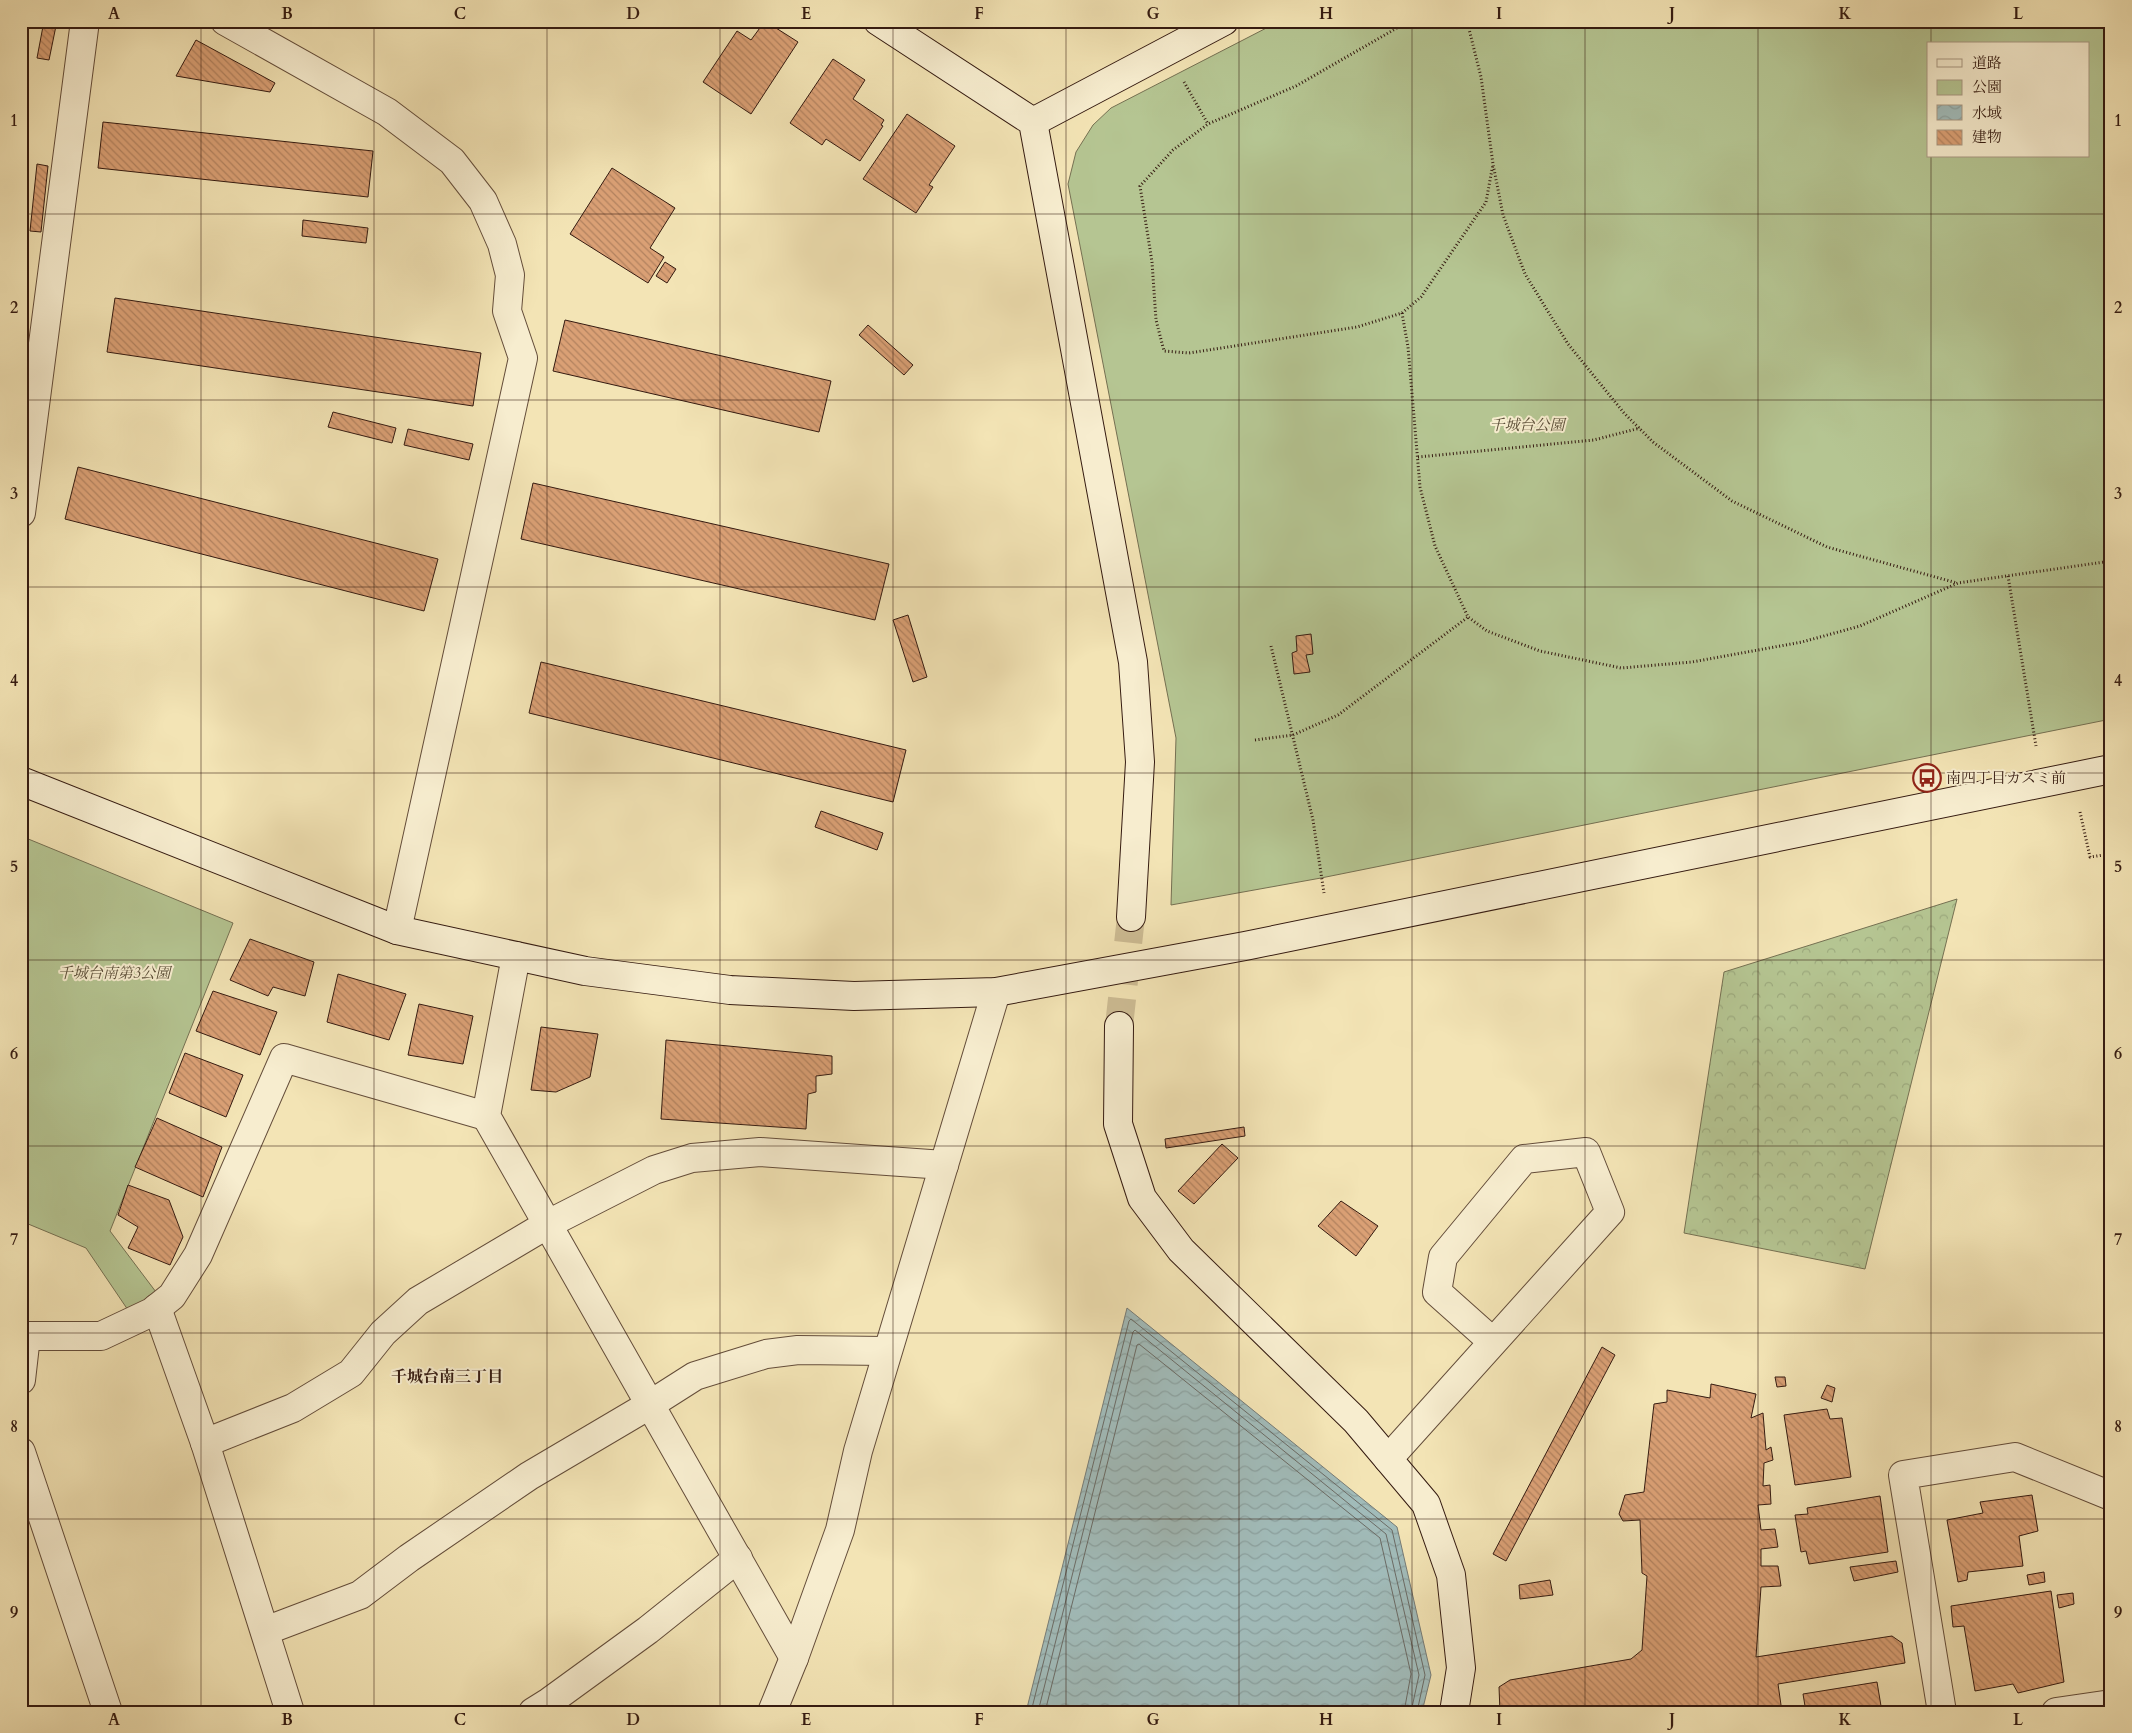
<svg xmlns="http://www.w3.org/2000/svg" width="2132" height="1733" viewBox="0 0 2132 1733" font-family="Cardo,'Noto Serif JP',serif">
	<defs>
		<pattern id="forest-crowns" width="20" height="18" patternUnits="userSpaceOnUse" patternTransform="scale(1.25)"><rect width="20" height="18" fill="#b5c592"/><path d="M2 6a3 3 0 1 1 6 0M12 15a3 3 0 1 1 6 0" fill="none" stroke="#9ca97d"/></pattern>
		<pattern id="water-waves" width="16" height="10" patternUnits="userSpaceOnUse" patternTransform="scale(1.25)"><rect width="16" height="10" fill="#a1bbb9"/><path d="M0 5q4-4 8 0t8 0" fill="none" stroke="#8ba09e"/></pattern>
		<pattern id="building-back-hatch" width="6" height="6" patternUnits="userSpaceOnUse" patternTransform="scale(1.25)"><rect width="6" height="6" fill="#daa075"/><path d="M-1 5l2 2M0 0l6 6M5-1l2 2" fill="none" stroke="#b2825f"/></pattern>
	</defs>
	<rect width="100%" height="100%" fill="#f3e4b5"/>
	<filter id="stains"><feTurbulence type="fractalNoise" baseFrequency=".004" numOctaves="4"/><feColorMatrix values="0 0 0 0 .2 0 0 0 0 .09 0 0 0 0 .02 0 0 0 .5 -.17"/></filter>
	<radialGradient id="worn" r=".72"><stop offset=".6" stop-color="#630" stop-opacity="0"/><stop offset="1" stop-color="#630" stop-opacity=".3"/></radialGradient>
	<polygon fill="url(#forest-crowns)" stroke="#757052" points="1957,899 1865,1269 1684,1233 1724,972"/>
	<g fill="#b5c592" stroke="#757052" fill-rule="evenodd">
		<path d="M1280 21H2111V719L1321 878 1171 905 1176 738 1068 184 1076 152 1093 125 1111 108ZM1928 44H2088V156H1928Z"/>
		<polygon points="21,836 233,923 110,1231 156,1292 130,1313 86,1248 21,1221"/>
	</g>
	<polygon fill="url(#water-waves)" stroke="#767b76" points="1127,1308 1397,1527 1431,1675 1422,1712 1026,1712"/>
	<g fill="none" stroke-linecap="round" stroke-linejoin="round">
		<g stroke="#6b6b65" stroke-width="1">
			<polyline points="1031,1712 1129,1321 1131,1319 1392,1530 1425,1675 1417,1712"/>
			<polyline points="1038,1712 1133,1332 1135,1330 1386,1534 1419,1675 1411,1712"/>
			<polyline points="1045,1712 1137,1345 1139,1344 1380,1538 1411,1674 1404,1712"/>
		</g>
	</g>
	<g fill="url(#building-back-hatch)" stroke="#351b11">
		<polygon points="44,21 57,21 49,60 37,58"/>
		<polygon points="765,21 798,42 751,114 703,82 737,31 751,40"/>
		<polygon points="196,40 275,83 270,92 176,76"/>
		<polygon points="833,59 865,80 853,99 884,120 881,125 883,126 860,161 826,139 822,145 790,123"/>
		<polygon points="907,114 955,146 929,185 933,187 916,213 863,179"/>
		<polygon points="103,122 373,151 368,197 98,168"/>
		<polygon points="37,164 48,166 41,232 30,231"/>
		<polygon points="612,168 675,208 650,248 664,257 648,283 570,234"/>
		<polygon points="303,220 368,228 366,243 302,236"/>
		<polygon points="665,262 676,269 667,283 656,276"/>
		<polygon points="115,298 481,353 473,406 107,352"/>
		<polygon points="565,320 831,381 819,432 553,371"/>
		<polygon points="868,325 913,365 904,375 859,335"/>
		<polygon points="333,412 396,428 392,443 328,427"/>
		<polygon points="408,429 473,444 469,460 404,445"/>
		<polygon points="78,467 438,559 424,611 65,519"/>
		<polygon points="533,483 889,564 875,620 521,539"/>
		<polygon points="908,615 927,677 913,682 893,620"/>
		<polygon points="1311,634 1313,654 1306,655 1310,672 1294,674 1292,653 1297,651 1296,636"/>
		<polygon points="541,662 906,750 893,802 529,713"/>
		<polygon points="821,811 883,833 877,850 815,827"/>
		<polygon points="250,939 314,962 305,996 273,987 268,996 230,980"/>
		<polygon points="338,974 406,994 389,1040 327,1022"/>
		<polygon points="213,991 277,1012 260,1055 196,1031"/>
		<polygon points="419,1004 473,1016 463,1064 408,1055"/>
		<polygon points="541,1027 598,1034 590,1077 556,1092 531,1090"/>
		<polygon points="666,1040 832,1056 832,1074 816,1076 816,1092 808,1094 806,1129 661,1119"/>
		<polygon points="185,1053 243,1075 226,1117 169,1093"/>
		<polygon points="157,1118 222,1147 203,1197 135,1167"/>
		<polygon points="1244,1127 1245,1136 1166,1148 1165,1139"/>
		<polygon points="1222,1144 1238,1158 1194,1204 1178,1191"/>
		<polygon points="128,1185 169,1200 183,1237 170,1265 128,1248 138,1227 118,1215"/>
		<polygon points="1341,1201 1378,1226 1356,1256 1318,1226"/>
		<polygon points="1602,1347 1615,1355 1506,1561 1493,1554"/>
		<polygon points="1775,1377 1785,1377 1786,1386 1777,1387"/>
		<polygon points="1711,1384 1756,1394 1751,1418 1763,1413 1766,1450 1771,1447 1773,1460 1764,1463 1763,1486 1770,1485 1771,1504 1758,1505 1761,1530 1775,1529 1778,1547 1761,1549 1761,1566 1778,1566 1781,1586 1761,1587 1756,1657 1892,1636 1902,1643 1905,1663 1778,1684 1782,1712 1500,1712 1499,1687 1510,1680 1631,1659 1642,1650 1647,1576 1642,1573 1640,1520 1623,1521 1619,1514 1625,1495 1644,1492 1654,1404 1667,1402 1667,1390 1710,1398"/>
		<polygon points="1827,1385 1835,1388 1832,1402 1821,1398"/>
		<polygon points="1827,1409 1830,1419 1842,1418 1851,1477 1795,1485 1784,1415"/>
		<polygon points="2032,1495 2038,1531 2019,1536 2023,1566 1968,1572 1967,1580 1958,1582 1947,1520 1983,1513 1980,1502"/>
		<polygon points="1880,1496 1888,1552 1809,1564 1806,1551 1801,1552 1795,1515 1808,1514 1807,1508"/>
		<polygon points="1896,1561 1898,1572 1854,1581 1850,1567"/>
		<polygon points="2044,1572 2045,1582 2029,1585 2027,1575"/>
		<polygon points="1550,1580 1553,1595 1520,1599 1519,1585"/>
		<polygon points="2051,1591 2064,1682 2018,1693 2013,1684 1975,1691 1964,1626 1953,1627 1951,1606"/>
		<polygon points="2073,1593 2074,1604 2059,1608 2057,1595"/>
		<polygon points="1877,1682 1882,1712 1806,1712 1803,1694"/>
	</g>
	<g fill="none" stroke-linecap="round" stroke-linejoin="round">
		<polyline stroke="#cdbc94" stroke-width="28" stroke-dasharray="28 14" stroke-linecap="butt" points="1119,1026 1131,917"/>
		<defs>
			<g id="street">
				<polyline points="225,21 387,112 452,161 483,201 502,244 510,275 507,311 523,358 397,930"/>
				<polyline points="21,513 85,21"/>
				<polyline points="516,956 486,1116 794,1658"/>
				<polyline points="157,1308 205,1443 290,1712"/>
				<polyline points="21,1336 101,1336 152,1312 172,1296 198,1255 284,1058 486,1116"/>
				<polyline points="21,1380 26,1336"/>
				<polyline points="205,1443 293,1408 351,1373 383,1333 418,1301 548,1224 654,1170 692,1158 760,1152 944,1165"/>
				<polyline points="21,1452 108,1712"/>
				<polyline points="1388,1459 1610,1212 1586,1152 1524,1159 1443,1257 1437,1292 1493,1342"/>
				<polyline points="265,1631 360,1595 409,1558 529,1476 651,1404 695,1376 766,1354 798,1350 887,1351"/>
				<polyline points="533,1712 549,1702 648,1630 738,1558"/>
				<polyline points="772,1712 794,1658 840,1530 858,1451 996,992"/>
				<polyline points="1942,1712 1903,1475 2015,1457 2111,1496"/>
				<polyline points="2056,1712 2111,1704"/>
			</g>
			<g id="secondary">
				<polyline points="878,21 1033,122 1133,662 1140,762 1131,917"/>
				<polyline points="1033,122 1224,21"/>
				<polyline points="21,781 397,930 585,971 730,990 854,996 996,992 1245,946 2111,769"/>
				<polyline points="1119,1026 1118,1124 1142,1198 1181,1250 1356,1421 1426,1504 1451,1575 1461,1668 1454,1712"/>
			</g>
		</defs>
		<use href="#street" stroke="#644d3a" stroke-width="30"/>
		<use href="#secondary" stroke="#351b11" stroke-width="30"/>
		<g stroke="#351b11" stroke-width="3" stroke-dasharray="1 2.5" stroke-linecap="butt">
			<polyline points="1409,21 1296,86 1208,124 1173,150 1140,186 1152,262 1156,320 1164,351 1189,353 1357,327 1402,313 1421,297 1486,202 1493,164"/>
			<polyline points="1467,21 1481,77 1493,164 1503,215 1525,274 1568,344 1624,413 1653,442 1732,501 1827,547 1957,583"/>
			<polyline points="1184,82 1208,124"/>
			<polyline points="1402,313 1408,347 1420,487 1435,546 1468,617 1487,631 1540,651 1621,668 1692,662 1802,642 1860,626 1958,583 2111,561"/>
			<polyline points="1418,457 1594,440 1640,428"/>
			<polyline points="2008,576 2036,746"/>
			<polyline points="1271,646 1313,820 1324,893"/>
			<polyline points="1255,740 1293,735 1338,715 1468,617"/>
			<polyline points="2080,812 2090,857 2111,854"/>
		</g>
		<use href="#street" stroke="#f7edcf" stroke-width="28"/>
		<use href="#secondary" stroke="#f7edcf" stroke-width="28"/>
	</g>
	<path fill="none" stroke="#351b11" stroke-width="1" stroke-opacity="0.55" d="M201 21V1712M374 21V1712M547 21V1712M720 21V1712M893 21V1712M1066 21V1712M1239 21V1712M1412 21V1712M1585 21V1712M1758 21V1712M1931 21V44M1931 156V1712M21 214H2111M21 400H2111M21 587H2111M21 773H2111M21 960H2111M21 1146H2111M21 1333H2111M21 1519H2111"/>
	<defs>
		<symbol id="bus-ring" viewBox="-11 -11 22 22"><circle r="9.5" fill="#f7edcf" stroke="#8f2418" stroke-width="1.5"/><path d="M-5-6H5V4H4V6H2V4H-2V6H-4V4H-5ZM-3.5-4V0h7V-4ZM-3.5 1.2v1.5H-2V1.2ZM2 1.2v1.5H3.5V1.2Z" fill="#8f2418"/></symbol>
	</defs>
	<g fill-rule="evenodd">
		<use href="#bus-ring" x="1911" y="762" width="32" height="32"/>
	</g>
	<g text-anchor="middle" stroke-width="4" stroke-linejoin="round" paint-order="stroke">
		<g font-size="15" font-style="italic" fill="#5b4e38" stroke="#f7edcf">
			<text x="1527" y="430">千城台公園</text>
			<text x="114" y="978">千城台南第3公園</text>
		</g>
		<g font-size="15" fill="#351b11" stroke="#f7edcf" text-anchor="start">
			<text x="1946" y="783">南四丁目カスミ前</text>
		</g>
		<g font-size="16" font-weight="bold" fill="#351b11" stroke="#f7edcf">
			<text x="447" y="1382">千城台南三丁目</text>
		</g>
	</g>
	<rect width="2132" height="1733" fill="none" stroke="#f3e4b5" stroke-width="55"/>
	<rect x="1927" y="42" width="162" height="115" fill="#f7edcf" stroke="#a99983"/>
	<rect x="1937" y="59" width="25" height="8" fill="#f7edcf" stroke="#a99983"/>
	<text x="1972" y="68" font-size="15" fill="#351b11">道路</text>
	<rect x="1937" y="80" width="25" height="15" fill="#b5c592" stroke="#a99983"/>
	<text x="1972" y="92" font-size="15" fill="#351b11">公園</text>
	<rect x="1937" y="105" width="25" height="15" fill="url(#water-waves)" stroke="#a99983"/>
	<text x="1972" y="118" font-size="15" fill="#351b11">水域</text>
	<rect x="1937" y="130" width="25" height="15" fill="url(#building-back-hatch)" stroke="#a99983"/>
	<text x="1972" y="142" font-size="15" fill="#351b11">建物</text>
	<rect x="28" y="28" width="2076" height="1678" fill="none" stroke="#351b11" stroke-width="2"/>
	<g font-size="16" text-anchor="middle" font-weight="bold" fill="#351b11">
		<text x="114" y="19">A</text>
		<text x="287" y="19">B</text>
		<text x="460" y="19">C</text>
		<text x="633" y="19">D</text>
		<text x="806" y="19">E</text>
		<text x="979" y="19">F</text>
		<text x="1153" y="19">G</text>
		<text x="1326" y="19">H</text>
		<text x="1499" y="19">I</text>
		<text x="1672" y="19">J</text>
		<text x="1845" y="19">K</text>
		<text x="2018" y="19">L</text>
		<text x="14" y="126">1</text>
		<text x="2118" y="126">1</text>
		<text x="14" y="313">2</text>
		<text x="2118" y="313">2</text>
		<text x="14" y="499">3</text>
		<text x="2118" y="499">3</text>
		<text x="14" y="686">4</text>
		<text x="2118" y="686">4</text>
		<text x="14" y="872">5</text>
		<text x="2118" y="872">5</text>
		<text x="14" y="1059">6</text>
		<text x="2118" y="1059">6</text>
		<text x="14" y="1245">7</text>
		<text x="2118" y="1245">7</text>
		<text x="14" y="1432">8</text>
		<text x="2118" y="1432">8</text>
		<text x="14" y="1618">9</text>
		<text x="2118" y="1618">9</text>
		<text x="114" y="1725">A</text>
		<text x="287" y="1725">B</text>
		<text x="460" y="1725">C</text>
		<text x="633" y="1725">D</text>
		<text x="806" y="1725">E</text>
		<text x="979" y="1725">F</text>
		<text x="1153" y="1725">G</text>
		<text x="1326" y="1725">H</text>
		<text x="1499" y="1725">I</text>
		<text x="1672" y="1725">J</text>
		<text x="1845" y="1725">K</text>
		<text x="2018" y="1725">L</text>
	</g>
	<rect width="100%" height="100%" filter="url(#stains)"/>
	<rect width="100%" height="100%" fill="url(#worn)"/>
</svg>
